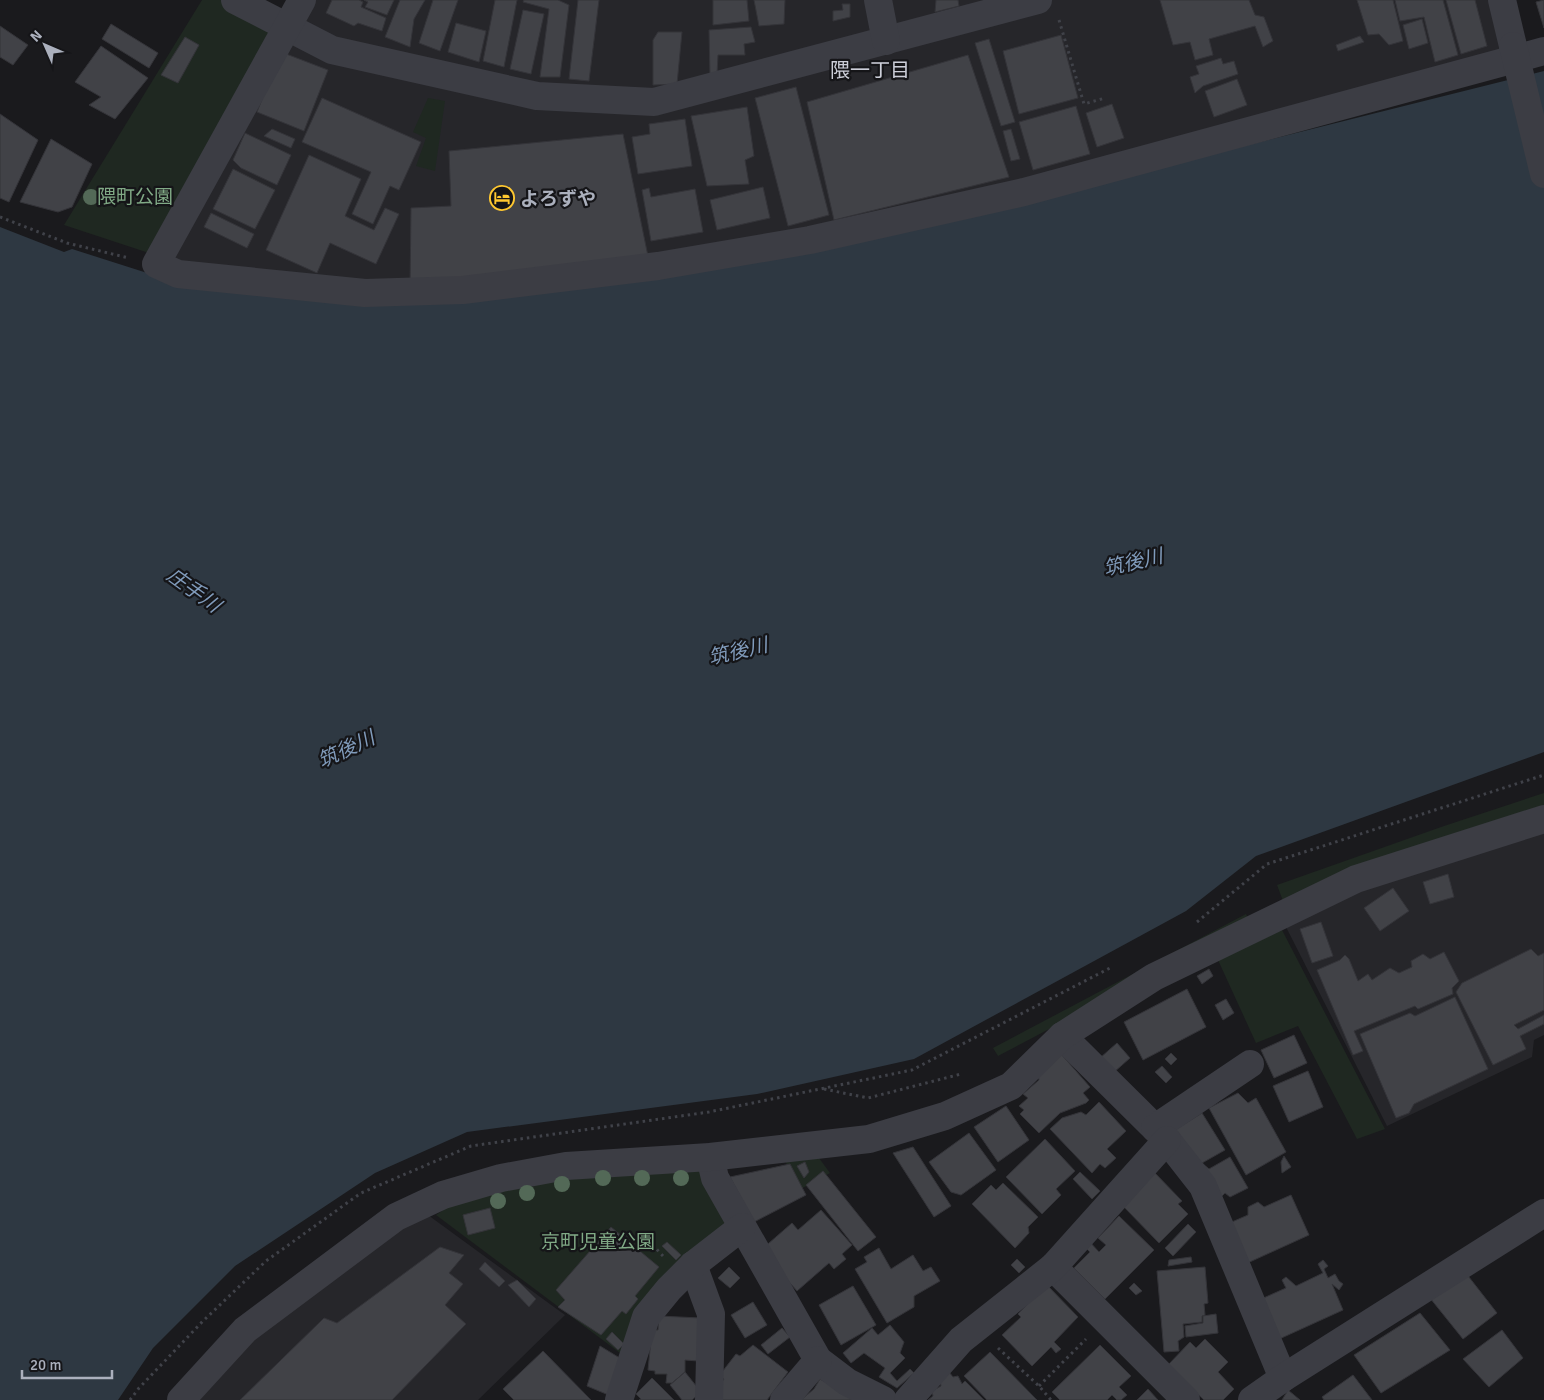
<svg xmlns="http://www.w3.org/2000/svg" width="1544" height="1400" viewBox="0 0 1544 1400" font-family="Signika,'Noto Sans JP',sans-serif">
	<rect width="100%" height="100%" fill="#1a1a1d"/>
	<g fill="#26262a">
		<polygon points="305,0 1032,0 654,100 536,94 291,27"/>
		<polygon points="1050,0 1497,0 1511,56 1021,190 463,290 157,264 289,31 332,51 653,105"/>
		<polygon points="1544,828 1544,1035 1534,1040 1532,1057 1387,1126 1285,925 1357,890"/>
		<polygon points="428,1215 565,1315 478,1400 191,1400 249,1337 400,1222"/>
	</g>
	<g fill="#1f2821">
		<polygon points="202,0 236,0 288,28 152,254 64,225"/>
		<polygon points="428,98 445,101 435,171 416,166 426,138 413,132"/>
		<polygon points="1544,793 1544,807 1283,901 1277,885 1444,826"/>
		<polygon points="1246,914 1250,923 998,1056 993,1048"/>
		<polygon points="1282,930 1385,1129 1357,1139 1298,1026 1256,1043 1218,960"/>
		<polygon points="813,1150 830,1173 799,1190 782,1154"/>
		<polygon points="566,1166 704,1166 729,1225 624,1356 436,1215 463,1197"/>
	</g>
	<polygon fill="#2e3842" points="1544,71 1544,752 1256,856 1186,911 914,1059 757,1094 467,1132 375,1173 235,1266 153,1348 118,1400 0,1400 0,227 64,252 72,249 166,279 355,301 963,216"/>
	<g fill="#414247" stroke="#343439">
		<polygon points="332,0 359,0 363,2 361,7 386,18 382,31 358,23 354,26 326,13"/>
		<polygon points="364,0 394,0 387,15 365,7 368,2"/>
		<polygon points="400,0 425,0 414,19 410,47 385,37"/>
		<polygon points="433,0 458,0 440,51 419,43"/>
		<polygon points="495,0 517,0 504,67 483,61"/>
		<polygon points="524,0 558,0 569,5 560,77 540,77 549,9 523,2"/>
		<polygon points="578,0 599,0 589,81 569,79"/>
		<polygon points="713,0 747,0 749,21 713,25"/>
		<polygon points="754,0 785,0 784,24 759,26"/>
		<polygon points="936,0 958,0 959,6 935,12"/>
		<polygon points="1160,0 1249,0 1255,15 1264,17 1273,41 1263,47 1255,26 1209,39 1213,55 1195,60 1190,42 1173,45"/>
		<polygon points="1357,0 1393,0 1403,41 1389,45 1379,34 1368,35"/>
		<polygon points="1395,0 1443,0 1458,55 1435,62 1424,17 1400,21"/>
		<polygon points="1446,0 1475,0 1487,46 1461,54"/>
		<polygon points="1544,0 1544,28 1536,2"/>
		<polygon points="842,4 850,4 850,17 833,21 833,11 843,10"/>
		<polygon points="523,10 544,14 531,74 510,69"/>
		<polygon points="1422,19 1428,43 1409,49 1403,25"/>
		<polygon points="456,23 486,31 479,62 448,52"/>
		<polygon points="111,24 158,53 149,68 102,39"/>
		<polygon points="0,26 28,45 13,65 0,57"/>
		<polygon points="751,27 755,42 744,44 745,55 718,55 717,74 710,76 709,30"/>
		<polygon points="658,32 682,32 677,84 653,85 653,40"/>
		<polygon points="1061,35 1078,98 1019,114 1003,51"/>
		<polygon points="1360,36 1364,42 1338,51 1336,45"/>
		<polygon points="185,37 199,45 178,83 161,75"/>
		<polygon points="989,39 1015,122 1001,126 975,43"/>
		<polygon points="101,46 148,78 115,119 89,105 101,97 75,82"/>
		<polygon points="281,52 328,70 304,131 257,112"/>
		<polygon points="968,55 1009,177 834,220 807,102"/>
		<polygon points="1221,58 1223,64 1234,61 1238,74 1203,86 1195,93 1190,77 1199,74 1196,66"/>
		<polygon points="1237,79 1247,105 1214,117 1205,91"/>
		<polygon points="796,87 829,215 788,226 755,98"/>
		<polygon points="322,98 421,142 399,190 390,186 373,224 352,214 371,172 302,142"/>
		<polygon points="1112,104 1124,138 1097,147 1086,113"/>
		<polygon points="1076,106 1090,154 1033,170 1019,122"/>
		<polygon points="747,107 754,156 745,160 749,184 707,186 691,116"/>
		<polygon points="0,114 38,140 9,202 0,198"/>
		<polygon points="685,119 692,166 638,174 632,137 650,134 649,124"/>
		<polygon points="272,129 295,139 291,148 264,136"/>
		<polygon points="1011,129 1020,159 1011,161 1003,131"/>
		<polygon points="245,133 291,155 277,185 241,168 233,160"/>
		<polygon points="623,134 649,261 410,287 411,208 451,206 449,151"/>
		<polygon points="51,139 92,164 72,207 58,212 20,202"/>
		<polygon points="309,155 361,179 345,216 374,230 385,208 399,214 376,264 330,243 317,273 266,250"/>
		<polygon points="233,169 275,190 255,229 213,209"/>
		<polygon points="763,187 770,218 717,230 710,200"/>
		<polygon points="649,188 651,197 695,189 703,232 651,241 642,190"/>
		<polygon points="211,213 254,234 247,248 204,227"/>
		<polygon points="1448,874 1454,897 1430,904 1423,882"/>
		<polygon points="1393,888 1409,911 1380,931 1364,908"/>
		<polygon points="1321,922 1333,956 1312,963 1300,929"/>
		<polygon points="1531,949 1538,956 1544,953 1544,1010 1514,1025 1518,1029 1544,1015 1544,1024 1520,1036 1526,1049 1493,1065 1456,992 1462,983"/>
		<polygon points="1444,952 1459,981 1452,988 1453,994 1418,1009 1415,1006 1354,1031 1363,1051 1353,1055 1317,970 1340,960 1345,955 1349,959 1358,981 1368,974 1372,980 1390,968 1399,973 1412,967 1411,961 1423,954 1430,959"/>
		<polygon points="1209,969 1213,976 1202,984 1197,976"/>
		<polygon points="1187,989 1206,1027 1143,1060 1124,1022"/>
		<polygon points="1455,997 1488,1069 1414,1104 1409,1113 1396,1118 1360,1034 1410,1013 1415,1016"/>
		<polygon points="1226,999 1234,1013 1223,1020 1215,1005"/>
		<polygon points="1294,1035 1307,1063 1274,1078 1261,1050"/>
		<polygon points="1117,1043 1130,1058 1113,1073 1100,1058"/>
		<polygon points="1171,1053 1177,1059 1171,1065 1165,1059"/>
		<polygon points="1061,1054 1090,1087 1083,1093 1089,1100 1086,1103 1060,1113 1039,1133 1020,1114 1024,1110 1019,1106 1028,1098 1023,1094 1039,1080 1038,1074"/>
		<polygon points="1162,1066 1172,1077 1166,1083 1155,1072"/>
		<polygon points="1308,1071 1323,1107 1289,1122 1273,1086"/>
		<polygon points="1238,1093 1248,1103 1256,1098 1286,1152 1246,1175 1209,1108"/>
		<polygon points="1099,1102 1126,1131 1107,1149 1116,1158 1105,1168 1100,1164 1092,1173 1050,1129 1062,1118 1081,1112 1086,1115"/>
		<polygon points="1006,1106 1029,1140 998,1162 974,1127"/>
		<polygon points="1202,1113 1225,1150 1202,1163 1209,1169 1230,1157 1248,1188 1230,1197 1225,1193 1218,1200 1172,1132"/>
		<polygon points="969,1133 996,1170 961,1195 951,1192 929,1162"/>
		<polygon points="1045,1139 1075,1171 1056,1189 1061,1195 1042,1214 1006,1177"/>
		<polygon points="913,1147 951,1206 934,1217 893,1153"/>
		<polygon points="1284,1156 1291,1167 1282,1173 1281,1162"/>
		<polygon points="805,1162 809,1172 804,1178 797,1166"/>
		<polygon points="790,1164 806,1195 754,1222 730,1177"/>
		<polygon points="823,1171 876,1237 858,1251 806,1185"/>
		<polygon points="1153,1171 1182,1201 1178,1204 1188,1214 1159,1243 1123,1206"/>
		<polygon points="1080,1172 1100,1191 1092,1199 1073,1179"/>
		<polygon points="1003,1183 1038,1217 1028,1227 1029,1233 1015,1248 972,1204 991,1185 996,1190"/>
		<polygon points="1291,1195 1309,1235 1243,1265 1225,1225 1248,1215 1248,1207 1258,1202 1264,1207"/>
		<polygon points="490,1208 495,1228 468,1235 463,1215"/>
		<polygon points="821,1210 852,1245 842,1254 846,1259 834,1269 829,1263 797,1291 761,1250 792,1223 798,1230"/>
		<polygon points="1119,1216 1154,1250 1105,1299 1074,1268 1090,1252 1083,1245 1088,1240 1099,1252 1106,1245 1098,1238"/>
		<polygon points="1188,1224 1196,1232 1173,1256 1165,1248"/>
		<polygon points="611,1227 659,1267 635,1296 638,1299 626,1314 622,1311 601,1335 558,1307 565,1300 556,1290"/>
		<polygon points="667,1242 681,1255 676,1260 662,1246"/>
		<polygon points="440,1247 464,1255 449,1273 463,1284 445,1305 466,1324 392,1400 240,1400 324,1318 337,1323"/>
		<polygon points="879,1248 891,1269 913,1255 923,1271 931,1267 940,1281 914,1296 914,1307 887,1323 855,1269 867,1262 864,1257"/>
		<polygon points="1191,1257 1192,1262 1168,1266 1169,1260"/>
		<polygon points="1017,1259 1025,1267 1019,1273 1011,1265"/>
		<polygon points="1323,1260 1328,1266 1324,1269 1328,1278 1335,1274 1339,1281 1343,1284 1339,1290 1332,1284 1343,1310 1277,1340 1259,1300 1286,1288 1282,1280 1286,1277 1296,1286 1323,1273 1318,1264"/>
		<polygon points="485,1262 505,1281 499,1287 479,1269"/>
		<polygon points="729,1267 740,1278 730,1288 718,1278"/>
		<polygon points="1205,1267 1208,1303 1204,1304 1205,1315 1202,1316 1202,1322 1183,1324 1184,1337 1178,1341 1179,1351 1164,1352 1157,1271"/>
		<polygon points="1465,1272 1497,1313 1463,1339 1430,1298"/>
		<polygon points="517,1280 536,1299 529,1307 508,1285"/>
		<polygon points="1134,1283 1142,1291 1136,1295 1129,1288"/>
		<polygon points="1047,1285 1078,1317 1054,1342 1061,1349 1056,1353 1051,1347 1032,1366 1002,1335 1021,1317 1018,1314"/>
		<polygon points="853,1286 876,1325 841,1345 819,1305"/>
		<polygon points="753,1302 767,1325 745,1338 731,1315"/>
		<polygon points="1420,1313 1450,1350 1381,1393 1354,1355"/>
		<polygon points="1216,1314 1218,1333 1186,1337 1185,1326 1203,1323 1203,1316"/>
		<polygon points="659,1316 700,1318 698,1361 685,1360 685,1372 672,1383 666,1383 667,1374 655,1374 655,1371 648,1370 652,1330 658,1330"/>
		<polygon points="890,1325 904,1342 900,1353 905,1358 890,1373 897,1381 910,1369 914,1373 897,1388 879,1377 885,1368 864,1353 851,1363 843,1353 872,1328 878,1335"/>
		<polygon points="782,1328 790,1337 768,1354 761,1345"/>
		<polygon points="1502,1330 1523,1358 1489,1387 1463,1359"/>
		<polygon points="612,1332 624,1344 618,1350 606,1339"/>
		<polygon points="1205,1339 1228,1362 1218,1372 1234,1389 1223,1400 1204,1400 1168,1365 1190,1342 1196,1348"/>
		<polygon points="753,1345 788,1372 767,1400 722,1400 718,1387 724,1379 719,1376 736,1354 740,1356"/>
		<polygon points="1100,1345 1131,1376 1119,1387 1127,1395 1121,1400 1117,1400 1112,1395 1107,1400 1060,1400 1052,1392"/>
		<polygon points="600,1346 623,1360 611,1396 587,1386"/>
		<polygon points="543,1351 591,1400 514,1400 503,1389"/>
		<polygon points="990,1352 1037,1400 987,1400 964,1376"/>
		<polygon points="685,1372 701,1392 692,1400 682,1400 670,1385"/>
		<polygon points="949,1372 953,1377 958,1376 962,1384 965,1381 984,1400 928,1400 933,1396 932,1391 941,1386 940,1380"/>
		<polygon points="1353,1375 1372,1400 1324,1400 1322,1397"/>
		<polygon points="652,1378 674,1400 639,1400 641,1399 636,1394"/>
		<polygon points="820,1379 856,1400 801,1400 814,1389"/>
		<polygon points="1148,1389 1158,1400 1137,1400"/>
		<polygon points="1288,1390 1300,1400 1282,1400"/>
	</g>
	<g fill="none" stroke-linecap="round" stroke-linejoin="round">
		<g stroke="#404249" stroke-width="3" stroke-dasharray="2.5 4" stroke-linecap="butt">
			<polyline points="1059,20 1084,104 1105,98"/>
			<polyline points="0,217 67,243 129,258"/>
			<polyline points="1197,922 1267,864 1544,775"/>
			<polyline points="824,1089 868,1098 961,1074"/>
			<polyline points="648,1240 663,1256"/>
			<polyline points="998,1348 1039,1386 1051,1400"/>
			<polyline points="1039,1386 1086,1339"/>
			<polyline points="130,1400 139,1388 203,1321 266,1261 361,1193 471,1146 709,1112 912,1070 1112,967"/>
		</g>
		<g stroke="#3c3d44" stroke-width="28">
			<polyline points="235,0 332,50 537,96 654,102 1038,0"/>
			<polyline points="302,0 156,264 178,274 365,293 463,290 658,266 810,240 1024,192 1544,51"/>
			<polyline points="878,0 886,41"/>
			<polyline points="1502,0 1513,46"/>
			<polyline points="1062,1036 1167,1140 1203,1186 1283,1378"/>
			<polyline points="1155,1128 1250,1064"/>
			<polyline points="710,1157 715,1178 818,1360 847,1382 883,1400"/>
			<polyline points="693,1265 711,1314 709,1400"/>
			<polyline points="1053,1267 1186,1400"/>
			<polyline points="181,1400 245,1330 396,1217 443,1195 501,1178 566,1166 710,1157 869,1139 945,1116 1011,1086 1062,1036 1154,977 1356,879 1544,819"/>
			<polyline points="619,1400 646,1317 669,1289 693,1265 742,1227"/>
			<polyline points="784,1400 818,1360"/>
			<polyline points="908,1400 961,1340 1053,1267 1167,1140"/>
			<polyline points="1252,1400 1283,1378 1544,1213"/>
		</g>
		<polyline stroke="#3c3d44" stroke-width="28" points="1513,46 1544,174"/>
	</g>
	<g fill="#536957">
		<circle cx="91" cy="197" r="8"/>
		<circle cx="603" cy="1178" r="8"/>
		<circle cx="642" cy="1178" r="8"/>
		<circle cx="681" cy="1178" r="8"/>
		<circle cx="562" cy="1184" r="8"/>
		<circle cx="527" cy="1193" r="8"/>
		<circle cx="498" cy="1201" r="8"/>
	</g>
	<defs>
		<symbol id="hotel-ring" viewBox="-11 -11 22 22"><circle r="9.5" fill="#151518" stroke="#ffc830" stroke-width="1.5"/><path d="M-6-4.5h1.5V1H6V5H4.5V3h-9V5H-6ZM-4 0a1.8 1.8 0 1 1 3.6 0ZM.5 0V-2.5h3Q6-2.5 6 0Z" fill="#ffc830"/></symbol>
	</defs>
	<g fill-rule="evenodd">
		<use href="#hotel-ring" x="488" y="184" width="28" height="28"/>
	</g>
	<g text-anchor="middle" stroke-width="4.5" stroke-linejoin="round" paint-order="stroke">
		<g font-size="19" fill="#81aa86" stroke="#151518">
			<text x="135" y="203">隈町公園</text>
			<text x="598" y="1248">京町児童公園</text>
		</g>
		<g font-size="19" font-weight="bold" fill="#abb0bd" stroke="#151518" text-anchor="start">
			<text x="520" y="205">よろずや</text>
		</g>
		<g font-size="20" fill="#cdcfd9" stroke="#151518">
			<text x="870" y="77">隈一丁目</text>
		</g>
		<g font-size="20" font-style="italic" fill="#809bbb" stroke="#151518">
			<text transform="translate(1133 562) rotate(-13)" y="7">筑後川</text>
			<text transform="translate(194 590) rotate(36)" y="7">庄手川</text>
			<text transform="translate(738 651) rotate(-13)" y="7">筑後川</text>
			<text transform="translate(346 749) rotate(-25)" y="7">筑後川</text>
		</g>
	</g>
	<g transform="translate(45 45) rotate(315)" stroke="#151518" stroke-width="4" paint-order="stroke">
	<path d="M0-4L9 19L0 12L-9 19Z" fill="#abb0bd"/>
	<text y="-8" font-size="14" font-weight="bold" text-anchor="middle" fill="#abb0bd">N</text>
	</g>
	<path d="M22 1370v8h90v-8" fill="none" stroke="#abb0bd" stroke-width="2.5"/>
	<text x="30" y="1370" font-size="15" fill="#abb0bd" stroke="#151518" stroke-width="4" paint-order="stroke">20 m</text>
</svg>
